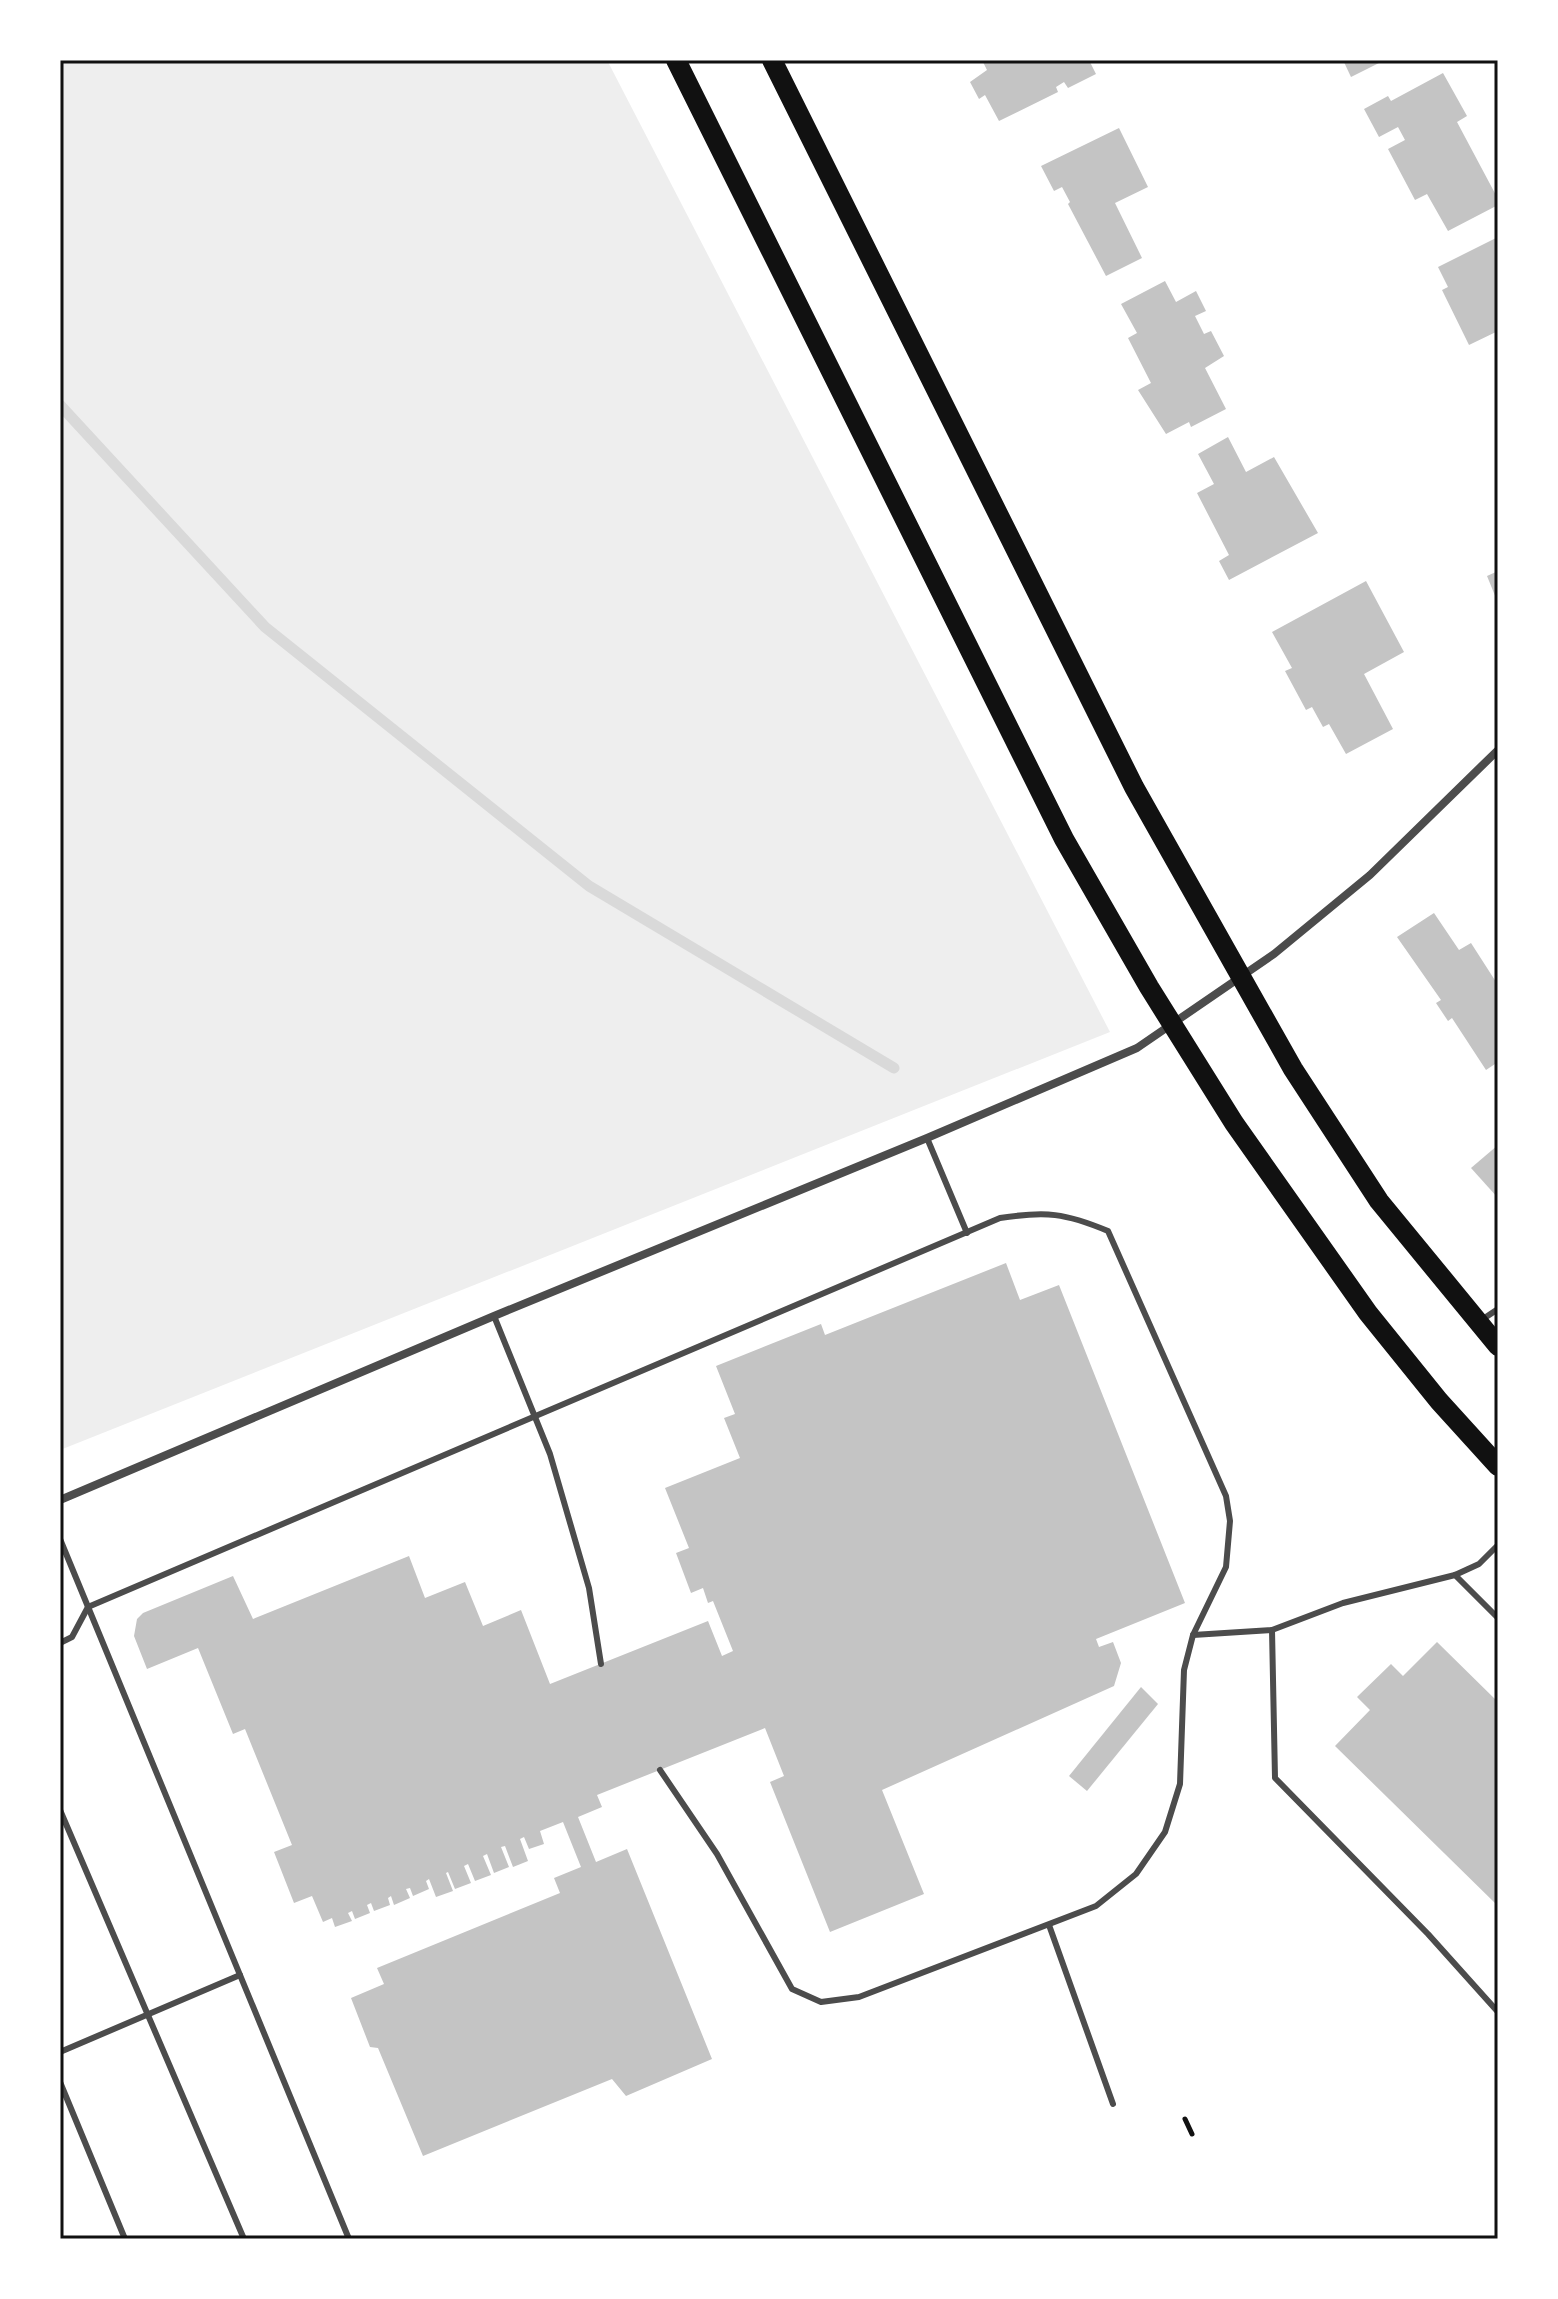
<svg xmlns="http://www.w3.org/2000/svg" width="1558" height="2299" viewBox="0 0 1558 2299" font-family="Manrope,sans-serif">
	<rect width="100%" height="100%" fill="#fff"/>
	<polygon fill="#eee" points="60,60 607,60 1110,1032 60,1450"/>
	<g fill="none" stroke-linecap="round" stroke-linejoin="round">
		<polyline stroke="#d9d9d9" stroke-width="11" points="60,405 265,627 589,886 894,1068"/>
	</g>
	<g fill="#c4c4c4">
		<polygon points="982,60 1089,60 1096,74 1068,88 1064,82 1056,87 1058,92 999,121 985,95 979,99 970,82 987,70"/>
		<polygon points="1343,60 1385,60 1351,77"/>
		<polygon points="1443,73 1467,116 1457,122 1498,199 1498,205 1448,231 1427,194 1415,200 1388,149 1405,140 1398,127 1379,137 1364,109 1388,96 1391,101"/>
		<polygon points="1119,128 1148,187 1115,203 1142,258 1106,276 1068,204 1070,202 1062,187 1054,191 1041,166"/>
		<polygon points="1498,237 1498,331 1469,345 1442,290 1448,287 1438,267"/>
		<polygon points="1165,281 1176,302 1196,291 1206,311 1195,316 1204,334 1211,331 1224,356 1205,368 1226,409 1191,427 1189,422 1166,434 1138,390 1151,383 1128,338 1137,333 1121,304"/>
		<polygon points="1228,437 1246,472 1274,457 1318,533 1229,580 1219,561 1229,555 1197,493 1214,484 1198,454"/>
		<polygon points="1498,571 1498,603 1487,576"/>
		<polygon points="1366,581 1404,652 1364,674 1393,729 1346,754 1329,724 1323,727 1312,707 1306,710 1285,671 1292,668 1272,632"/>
		<polygon points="1434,913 1459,950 1471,943 1498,985 1498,1062 1486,1070 1452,1018 1448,1021 1436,1003 1441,1000 1397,937"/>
		<polygon points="1498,1145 1498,1198 1471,1168"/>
		<polygon points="1006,1263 1020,1300 1059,1285 1185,1603 1096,1639 1099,1647 1113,1642 1121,1663 1114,1686 882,1790 924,1894 830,1932 770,1782 784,1776 765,1728 597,1795 602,1807 578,1817 596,1862 627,1849 712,2059 626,2096 612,2079 423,2156 378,2048 370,2047 351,1998 384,1984 377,1968 560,1893 554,1878 581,1867 563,1822 540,1831 544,1844 529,1849 524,1837 520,1839 528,1861 513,1867 505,1846 501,1847 509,1867 494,1873 487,1854 483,1856 491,1875 475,1881 468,1864 464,1866 471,1883 455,1889 448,1872 446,1873 453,1891 436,1897 429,1879 426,1881 429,1889 413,1896 410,1888 406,1889 410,1898 394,1905 391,1896 388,1898 390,1905 374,1911 371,1903 367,1905 370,1913 355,1919 352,1911 348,1913 352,1921 335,1927 332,1918 323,1922 312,1896 294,1903 274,1852 292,1845 245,1729 233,1734 198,1648 147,1669 134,1636 137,1619 143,1613 233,1576 253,1619 409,1556 425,1598 465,1582 483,1626 521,1610 550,1684 708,1621 722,1656 733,1651 713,1601 708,1603 703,1588 691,1593 676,1553 689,1548 665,1488 740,1458 724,1418 735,1414 716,1366 821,1324 825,1335"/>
		<polygon points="1437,1642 1498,1702 1498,1906 1335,1746 1370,1710 1357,1697 1391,1664 1403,1676"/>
		<polygon points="1141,1687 1158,1704 1087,1791 1069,1776"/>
	</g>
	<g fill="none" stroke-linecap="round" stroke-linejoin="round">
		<polyline stroke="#111" stroke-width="5" points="1185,2119 1192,2134"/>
		<g stroke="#4c4c4c" stroke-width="6">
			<polyline points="927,1138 967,1233"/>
			<polyline points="494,1316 550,1454 589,1588 601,1664"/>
			<polyline points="1480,1321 1498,1309"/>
			<polyline points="60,1539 349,2239"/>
			<polyline points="1455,1575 1498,1618"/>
			<polyline points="1272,1630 1275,1778 1428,1934 1498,2012"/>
			<polyline points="1193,1635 1272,1630 1343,1603 1455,1575 1479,1564 1498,1545"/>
			<path d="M60 1643 72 1637 88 1607 1000 1218C1046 1211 1065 1213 1108 1231L1226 1496 1230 1521 1226 1567 1193 1635 1184 1670 1180 1784 1165 1832 1136 1874 1096 1906 859 1997 821 2002 792 1989 717 1854 660 1770"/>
			<polyline points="60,1810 244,2239"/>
			<polyline points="1049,1925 1113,2104"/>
			<polyline points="60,2052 240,1975"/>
			<polyline points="60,2082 125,2239"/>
		</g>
		<polyline stroke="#4c4c4c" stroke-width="8" points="60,1500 494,1316 927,1138 1137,1048 1274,954 1370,875 1498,750"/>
		<g stroke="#111" stroke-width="20">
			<polyline points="676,60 1064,839 1149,987 1234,1123 1368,1313 1439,1401 1498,1466"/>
			<polyline points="772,60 1134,787 1293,1069 1379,1201 1498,1346"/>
		</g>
	</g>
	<rect width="1558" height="2299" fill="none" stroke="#ffffff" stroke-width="124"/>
	<rect x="62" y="62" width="1434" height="2175" fill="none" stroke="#111" stroke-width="3"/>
</svg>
